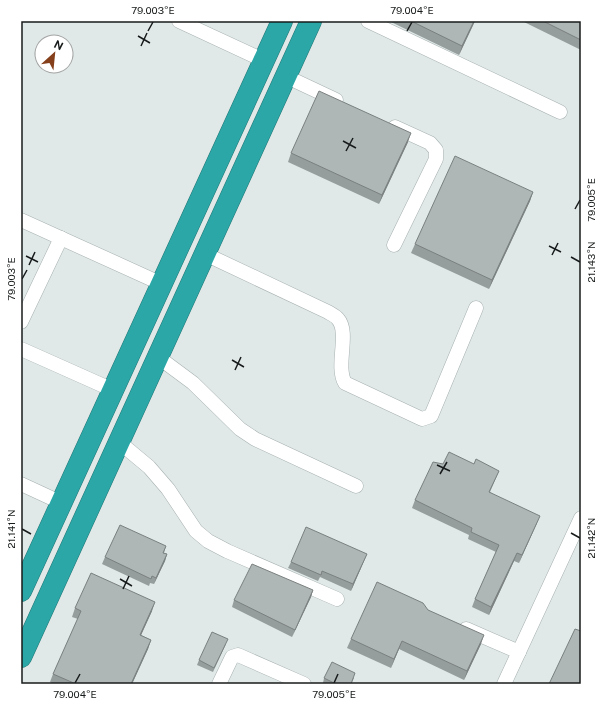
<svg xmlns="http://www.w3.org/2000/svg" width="602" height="705" viewBox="0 0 602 705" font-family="'Public Sans',sans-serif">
	<rect width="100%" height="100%" fill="#e0e9e8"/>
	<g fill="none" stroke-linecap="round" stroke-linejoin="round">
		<defs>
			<g id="minor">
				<polyline points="179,21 263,60"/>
				<polyline points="368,21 560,112"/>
				<polyline points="285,76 336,100"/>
				<polyline points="21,220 162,284"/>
				<polyline points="394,245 436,159 436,150 430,143 395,127"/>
				<path d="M205 254 328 312C331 314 336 316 338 319 350 333 335 366 345 383L422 419 431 416 476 308"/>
				<polyline points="21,322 61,238"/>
				<polyline points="21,349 113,390"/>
				<polyline points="158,357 193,383 240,429 255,439 356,486"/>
				<polyline points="119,442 149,467 168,489 196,531 208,541 227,551 337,599"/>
				<polyline points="21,484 62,503"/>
				<polyline points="466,629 519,652"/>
				<polyline points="219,684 232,657 238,655 304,684"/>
				<polyline points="504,684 581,518"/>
			</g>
			<g id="highway">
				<polyline points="21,591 282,21"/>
				<polyline points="21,657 311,21"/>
			</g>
		</defs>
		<use href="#minor" stroke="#a7b0b0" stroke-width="15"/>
		<use href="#highway" stroke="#247676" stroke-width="22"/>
		<use href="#minor" stroke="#fff" stroke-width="14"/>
		<use href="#highway" stroke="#2ba7a7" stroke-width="21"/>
	</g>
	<g fill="#969d9d">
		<polygon points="389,21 475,21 459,55"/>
		<polygon points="522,21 581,21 581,50"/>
		<polygon points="408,142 379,204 288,162 291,153"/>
		<polygon points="533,192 530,201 489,289 411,253 415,244"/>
		<polygon points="443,464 474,464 499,471 490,492 537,523 519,563 514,561 489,615 472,607 475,599 496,552 468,539 469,535 412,508 415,500"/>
		<polygon points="166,546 164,553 167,554 165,561 154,584 150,583 149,586 102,564 105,557"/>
		<polygon points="367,554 351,591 320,577 318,581 288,568 291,562"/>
		<polygon points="313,590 311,597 292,637 232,607 234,600"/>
		<polygon points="75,608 152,611 141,635 151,640 148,649 132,684 53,684 50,682 53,674 78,619 72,617"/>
		<polygon points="428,610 481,644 464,680 399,649 391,668 347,648 351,639"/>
		<polygon points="226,644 213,672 197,665 199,660"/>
		<polygon points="324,678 354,678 351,684 325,684 323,683"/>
	</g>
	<g fill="#7a807f">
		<polygon points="474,21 475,21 459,55 462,46"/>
		<polygon points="411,133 408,142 379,204 382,195"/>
		<polygon points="533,192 530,201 489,289 492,280"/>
		<polygon points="540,516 537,523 519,563 522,555"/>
		<polygon points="517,553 514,561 489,615 491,607"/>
		<polygon points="167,554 165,561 154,584 156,578"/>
		<polygon points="367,554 364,561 351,591 353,584"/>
		<polygon points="313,590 311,597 292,637 295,630"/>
		<polygon points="155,602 152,611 137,644 140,635"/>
		<polygon points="484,635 481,644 464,680 467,671"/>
		<polygon points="151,640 148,649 132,684 131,684"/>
		<polygon points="402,641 399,649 391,668 394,659"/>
	</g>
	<g fill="#aeb7b6" stroke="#7a807f">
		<polygon points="411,21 474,21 462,46"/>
		<polygon points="543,21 581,21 581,40"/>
		<polygon points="319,91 411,133 382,195 291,153"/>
		<polygon points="455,156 533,192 492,280 415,244"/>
		<polygon points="449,452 474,464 476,459 499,471 489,492 540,516 522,555 517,553 491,607 475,599 499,545 471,532 472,528 415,500 433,462 443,464"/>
		<polygon points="120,525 166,546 163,553 167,554 156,578 152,576 151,579 105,557"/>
		<polygon points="306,527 367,554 353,584 322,571 321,575 291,562"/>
		<polygon points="252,564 313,590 295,630 234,600"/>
		<polygon points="91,573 155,602 140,635 151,640 131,684 76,684 53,674 81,611 75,608"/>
		<polygon points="377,582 423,603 428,610 484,635 467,671 402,641 394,659 351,639"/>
		<polygon points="575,629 581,631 581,684 549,684"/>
		<polygon points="212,632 228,639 214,668 199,660"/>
		<polygon points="332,662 355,673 351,684 336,684 324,678"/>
	</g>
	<path fill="none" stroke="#181b1b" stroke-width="1.5" d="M148 31 153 22M407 31 412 22M138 36 150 43M141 46 147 33M343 141 356 148M346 151 353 138M575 209 580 200M549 246 561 252M552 255 558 243M26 256 38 262M571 257 580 262M29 265 35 252M22 279 27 270M232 360 244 367M235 370 241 357M437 465 450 471M440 474 447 462M22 529 31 534M571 533 580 538M120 579 132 586M123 589 129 576M75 683 80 674M334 683 338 674"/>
	<rect width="602" height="705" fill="none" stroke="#ffffff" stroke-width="44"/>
	<g transform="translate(54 54) rotate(27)"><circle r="19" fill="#ffffff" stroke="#a3a4a4"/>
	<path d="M0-3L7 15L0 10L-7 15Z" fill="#853f1b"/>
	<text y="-6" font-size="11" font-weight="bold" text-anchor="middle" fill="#181b1b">N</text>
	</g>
	<rect x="22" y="22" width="558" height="661" fill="none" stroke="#181b1b" stroke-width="1.5"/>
	<g font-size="10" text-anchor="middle" fill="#181b1b">
		<text x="153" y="14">79.003°E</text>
		<text x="412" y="14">79.004°E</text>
		<text transform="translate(591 200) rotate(-90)" y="4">79.005°E</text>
		<text transform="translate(591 262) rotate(-90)" y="4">21.143°N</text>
		<text transform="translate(11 279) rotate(-90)" y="4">79.003°E</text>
		<text transform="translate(11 529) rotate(-90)" y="4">21.141°N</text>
		<text transform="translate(591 538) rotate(-90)" y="4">21.142°N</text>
		<text x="75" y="698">79.004°E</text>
		<text x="334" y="698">79.005°E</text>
	</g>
</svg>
